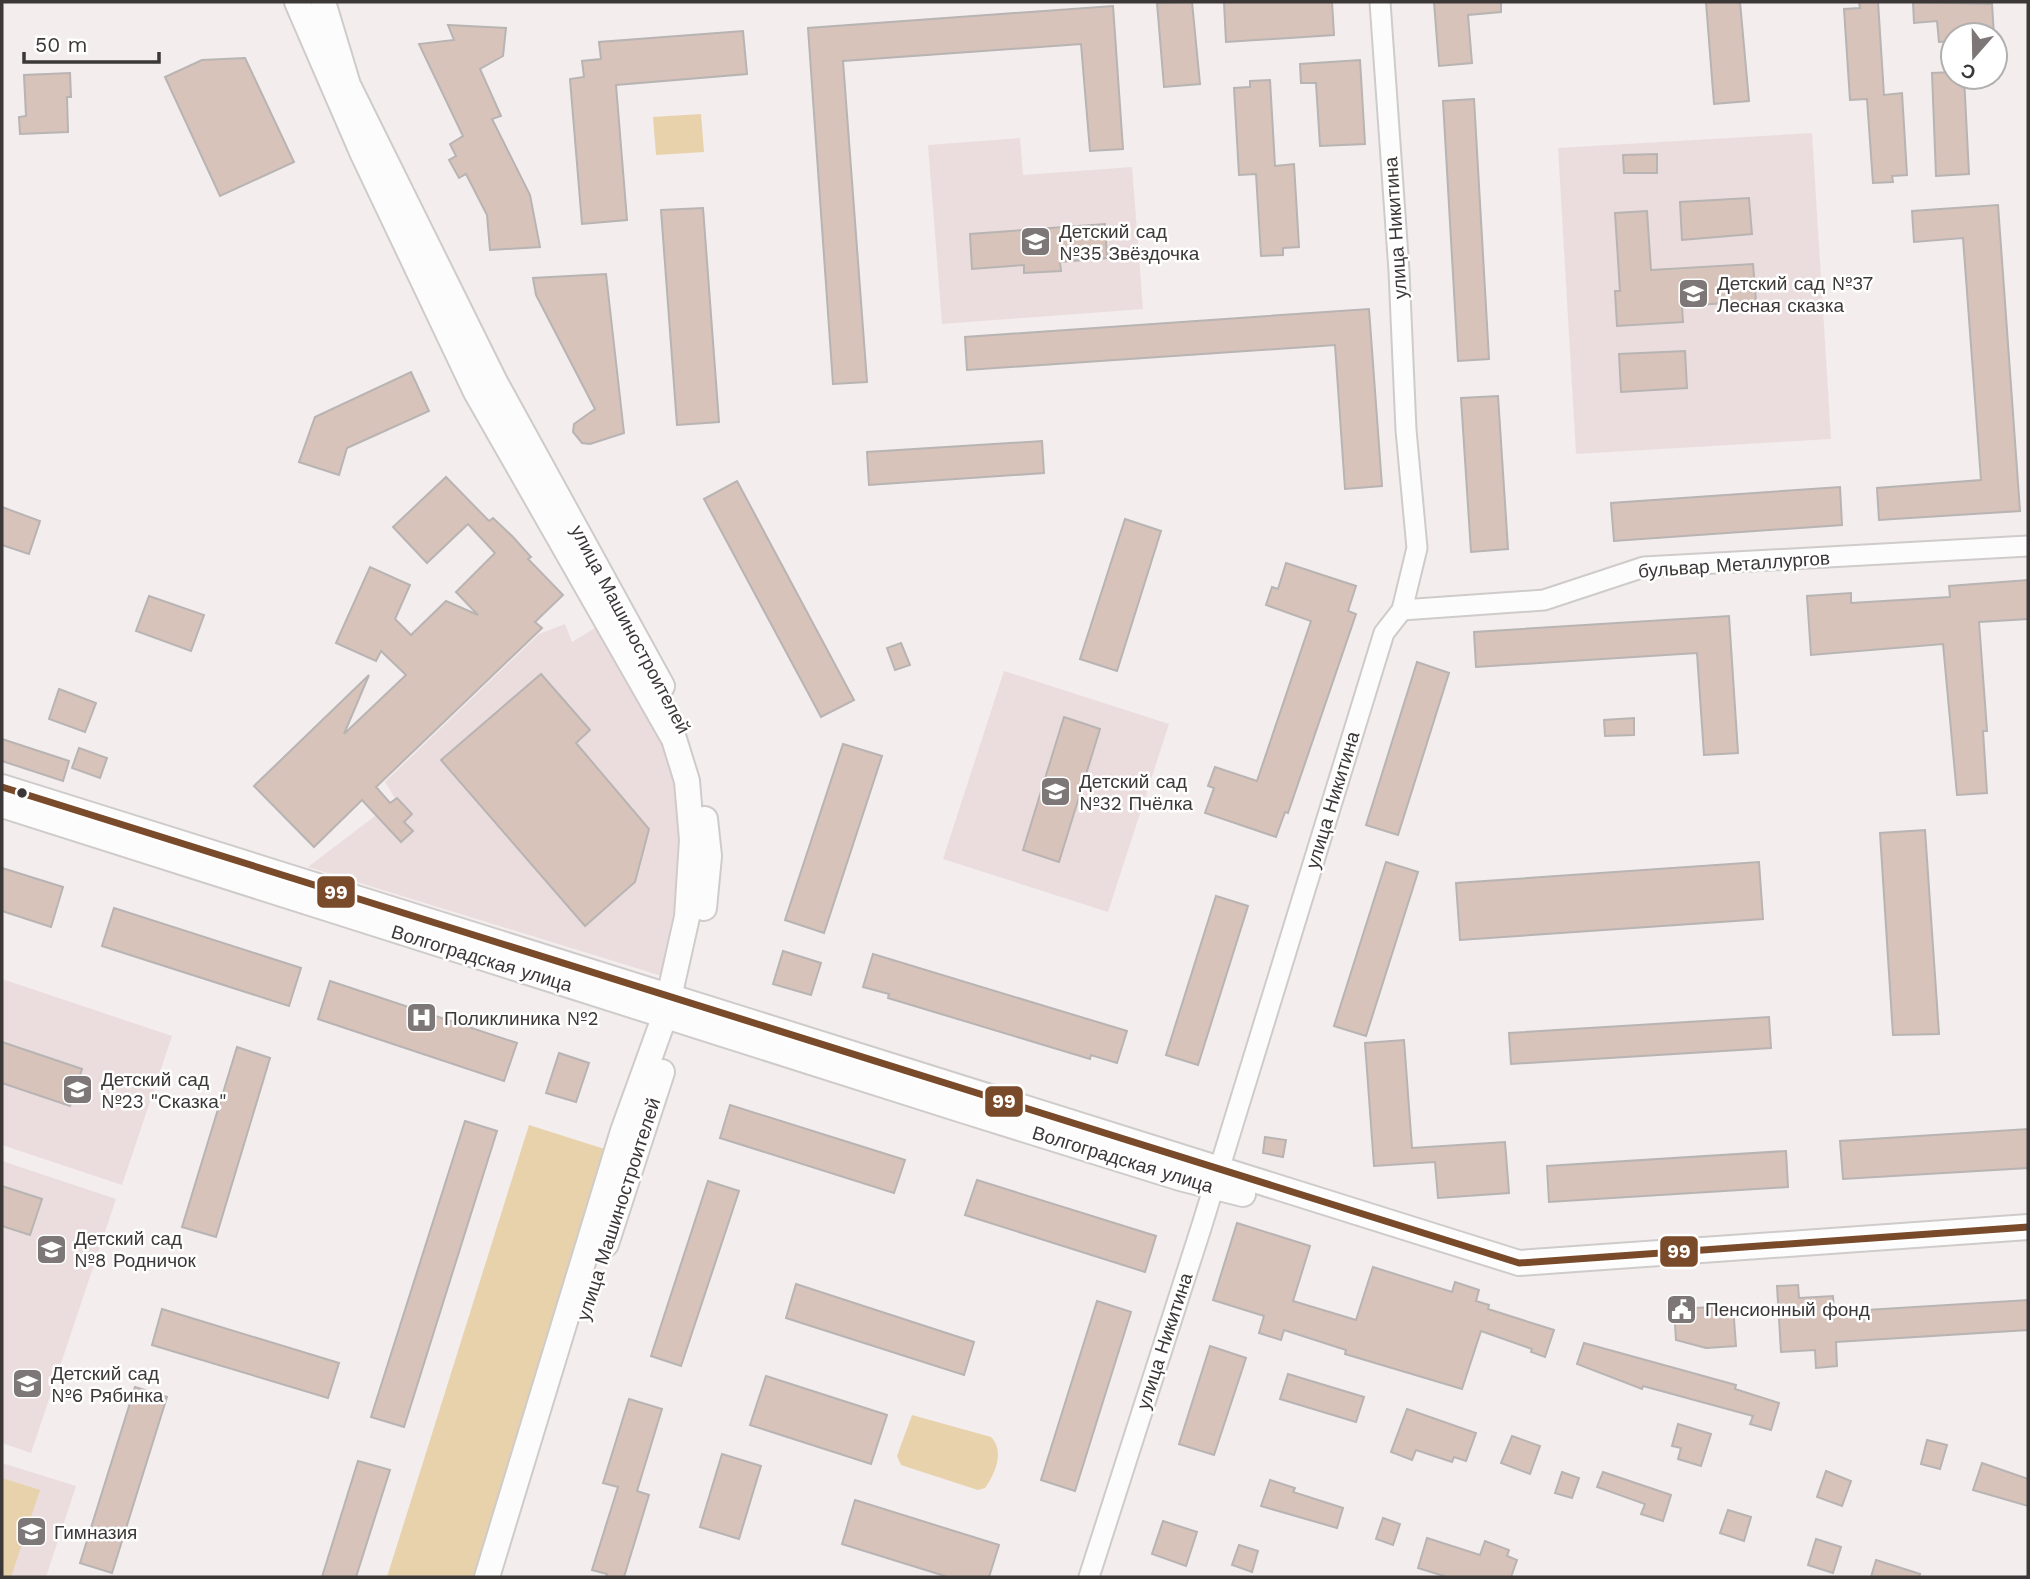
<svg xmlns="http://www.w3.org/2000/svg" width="2030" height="1579" viewBox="0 0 2030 1579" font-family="'Work Sans',sans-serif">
	<rect width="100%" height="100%" fill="#f3eded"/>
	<g fill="#ebddde">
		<polygon points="1812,133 1831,439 1576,454 1558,148"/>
		<polygon points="1020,138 1023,175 1132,167 1143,309 942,324 928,145"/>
		<polygon points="565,624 572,642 595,628 650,705 679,783 686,853 665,977 308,867 396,800 385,782 539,634"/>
		<polygon points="1004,671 1169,724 1108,912 943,859"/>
		<polygon points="2,979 172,1036 122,1185 2,1145"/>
		<polygon points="2,1161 116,1199 31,1453 2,1443"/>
		<polygon points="2,1463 76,1486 46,1577 2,1577"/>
	</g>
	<g fill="#e7d2ab">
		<polygon points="701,114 704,152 656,155 653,117"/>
		<polygon points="529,1125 617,1153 484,1577 387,1577"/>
		<path d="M912 1415 991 1437C1005 1451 995 1474 985 1488L978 1490 901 1465 897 1456Z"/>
		<polygon points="2,1478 40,1490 11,1577 2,1577"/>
	</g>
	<g fill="#d7c3ba" stroke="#b8b4b3" stroke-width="2">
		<polygon points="1192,2 1200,84 1164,87 1157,3"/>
		<polygon points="1224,2 1332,2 1334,35 1226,42"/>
		<polygon points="1434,2 1501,2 1501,12 1468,15 1472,63 1439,66"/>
		<polygon points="1706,2 1740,2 1749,101 1714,104"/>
		<polygon points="1859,2 1878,2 1884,95 1902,93 1907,175 1892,176 1893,182 1873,183 1867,99 1850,100 1844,9 1860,8"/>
		<polygon points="1913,2 1992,4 1994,35 1953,35 1953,41 1939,42 1937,21 1914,23"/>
		<polygon points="1113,6 1123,149 1090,151 1081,44 843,61 867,382 833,384 808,28"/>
		<polygon points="448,25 506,28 503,56 480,69 501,116 492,119 530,195 540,247 490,250 487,215 466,174 459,178 449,160 456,156 450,144 463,136 419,44 454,40"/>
		<polygon points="743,31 747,74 616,85 627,220 582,224 570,79 584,77 582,61 601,59 599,42"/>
		<polygon points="245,58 294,162 220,196 165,77 202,60"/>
		<polygon points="1360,60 1365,144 1320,146 1316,83 1301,83 1300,64"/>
		<polygon points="1953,72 1953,77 1964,77 1969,174 1936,176 1932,73"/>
		<polygon points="70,73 71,97 67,97 68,132 20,134 19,117 26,116 24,75"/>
		<polygon points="1270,80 1275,166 1294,164 1299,247 1283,248 1283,255 1261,256 1256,174 1239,175 1234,88 1250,87 1250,81"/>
		<polygon points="1474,99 1489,359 1458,361 1443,101"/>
		<polygon points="1657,154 1657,173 1624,173 1623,155"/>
		<polygon points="1749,198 1752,234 1682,240 1680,202"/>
		<polygon points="1998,205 2020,511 1879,520 1877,488 1981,480 1963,238 1914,242 1912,211"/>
		<polygon points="703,208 719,422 677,425 661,210"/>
		<polygon points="1647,211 1651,270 1753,264 1756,301 1682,306 1683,322 1617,326 1615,291 1620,291 1615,213"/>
		<polygon points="1105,224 1107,258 1060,262 1061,271 1024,273 1024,265 972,269 970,234"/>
		<polygon points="606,274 624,433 590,444 582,443 573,432 574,424 595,409 536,295 533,278"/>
		<polygon points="1369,309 1382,486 1345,489 1335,345 967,370 965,337"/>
		<polygon points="1685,351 1687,388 1621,392 1619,354"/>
		<polygon points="411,372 429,411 347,448 339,475 299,462 315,417"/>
		<polygon points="1498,396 1508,549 1471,552 1461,398"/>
		<polygon points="1042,441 1044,473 869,485 867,452"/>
		<polygon points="446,477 489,521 493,518 513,537 531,557 528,559 563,595 535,622 542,628 376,787 390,803 397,798 412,814 404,822 413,831 401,842 362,800 314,847 254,786 369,675 344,734 406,675 381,651 376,661 336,643 370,567 410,585 395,619 411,635 446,601 478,615 456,592 495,553 468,524 427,563 393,527"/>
		<polygon points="737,481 854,700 821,717 704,499"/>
		<polygon points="1840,487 1842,525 1614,541 1611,503"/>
		<polygon points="2,507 40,521 29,554 2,545"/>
		<polygon points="1125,519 1161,531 1117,671 1080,659"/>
		<polygon points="1286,563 1356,586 1348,611 1356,614 1288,813 1285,812 1276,837 1205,813 1214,788 1208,786 1215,767 1257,781 1311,621 1266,605 1272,587 1278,589"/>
		<polygon points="2028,580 2028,619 1979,622 1987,731 1983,731 1987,793 1957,795 1943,644 1811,655 1807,596 1851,593 1851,603 1950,597 1949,586"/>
		<polygon points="149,596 204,615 191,651 136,631"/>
		<polygon points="1729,616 1738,753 1704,755 1697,653 1476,667 1474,632"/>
		<polygon points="901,643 910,665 895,670 887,648"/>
		<polygon points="1417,662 1449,673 1398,835 1366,825"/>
		<polygon points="541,674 590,730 576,743 649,829 635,882 585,926 441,760"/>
		<polygon points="59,689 96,703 85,732 49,719"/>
		<polygon points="1064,717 1100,729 1059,862 1023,850"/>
		<polygon points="1634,718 1634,735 1605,736 1604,720"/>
		<polygon points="2,739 69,761 63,781 2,761"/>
		<polygon points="843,744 882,756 824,933 785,920"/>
		<polygon points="79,748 107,758 100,778 72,768"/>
		<polygon points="1925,830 1939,1034 1893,1035 1880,833"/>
		<polygon points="1386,862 1418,872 1366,1036 1334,1026"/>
		<polygon points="1759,862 1763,919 1460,940 1456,883"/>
		<polygon points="2,868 63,887 51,927 2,911"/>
		<polygon points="1216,896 1248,906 1198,1065 1166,1055"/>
		<polygon points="114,908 301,968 289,1006 102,946"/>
		<polygon points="783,951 821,963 811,995 773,984"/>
		<polygon points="873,954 1127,1031 1117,1063 1091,1055 1090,1059 888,998 889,994 863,987"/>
		<polygon points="330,981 517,1043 504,1081 318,1019"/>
		<polygon points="1769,1017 1771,1048 1511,1064 1509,1033"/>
		<polygon points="1404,1040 1412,1148 1505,1142 1509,1193 1438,1198 1435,1162 1374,1166 1365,1043"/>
		<polygon points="2,1042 82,1069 70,1106 2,1083"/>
		<polygon points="237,1047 270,1058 216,1237 182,1227"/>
		<polygon points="559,1053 589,1063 576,1102 546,1093"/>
		<polygon points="730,1105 905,1160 894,1193 720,1138"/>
		<polygon points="465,1121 497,1131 404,1427 371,1417"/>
		<polygon points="2028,1129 2028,1168 1843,1179 1840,1141"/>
		<polygon points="1265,1137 1286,1140 1283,1157 1263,1153"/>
		<polygon points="1786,1151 1788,1187 1549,1202 1547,1166"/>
		<polygon points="977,1180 1156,1236 1145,1272 965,1215"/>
		<polygon points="708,1181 739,1191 681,1366 651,1356"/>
		<polygon points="2,1186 42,1199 30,1235 2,1226"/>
		<polygon points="1237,1223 1310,1246 1293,1301 1356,1320 1373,1267 1452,1292 1455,1282 1479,1290 1476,1301 1489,1305 1488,1309 1554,1330 1545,1357 1531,1352 1532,1349 1481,1331 1462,1389 1345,1354 1346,1350 1284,1330 1281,1340 1259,1333 1264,1316 1213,1300"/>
		<polygon points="796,1284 974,1342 964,1375 786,1318"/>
		<polygon points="1798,1285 1799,1298 1833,1296 1834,1312 2028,1300 2028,1330 1836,1342 1837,1366 1816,1368 1815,1350 1781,1352 1777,1286"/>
		<polygon points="1097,1301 1131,1312 1075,1491 1041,1480"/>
		<polygon points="1733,1306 1736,1346 1706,1348 1676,1340 1674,1309"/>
		<polygon points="162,1309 339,1363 328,1398 152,1345"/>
		<polygon points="1584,1343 1736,1385 1735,1389 1779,1403 1771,1430 1750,1424 1753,1416 1643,1386 1642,1389 1577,1364"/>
		<polygon points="1210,1346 1246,1358 1214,1455 1179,1444"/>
		<polygon points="1288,1374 1364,1397 1356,1422 1280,1399"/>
		<polygon points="766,1376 887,1415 871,1464 750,1425"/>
		<polygon points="135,1387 167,1397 112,1573 80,1563"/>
		<polygon points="629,1399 662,1409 637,1491 649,1495 624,1577 606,1577 607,1574 592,1570 618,1487 603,1483"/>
		<polygon points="1407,1409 1476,1433 1466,1461 1454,1457 1452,1462 1416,1450 1412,1460 1391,1452"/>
		<polygon points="1678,1424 1711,1434 1701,1466 1678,1459 1681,1448 1672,1446"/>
		<polygon points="1512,1436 1540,1446 1530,1474 1501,1463"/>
		<polygon points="1927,1440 1947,1445 1940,1469 1921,1464"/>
		<polygon points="722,1454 761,1466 739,1539 700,1527"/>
		<polygon points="358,1461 390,1470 356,1577 322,1577"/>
		<polygon points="1982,1463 2028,1479 2028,1506 1973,1490"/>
		<polygon points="1826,1471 1851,1481 1842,1506 1817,1497"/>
		<polygon points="1562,1472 1579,1478 1572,1498 1555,1493"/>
		<polygon points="1603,1472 1671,1495 1663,1521 1641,1514 1645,1504 1597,1487"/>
		<polygon points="1270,1480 1295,1488 1293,1492 1343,1508 1337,1528 1261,1506"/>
		<polygon points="855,1500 999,1545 989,1577 948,1577 842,1544"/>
		<polygon points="1728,1510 1751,1517 1744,1541 1720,1533"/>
		<polygon points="1383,1518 1400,1524 1393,1545 1376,1539"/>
		<polygon points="1163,1521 1197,1532 1186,1566 1152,1554"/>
		<polygon points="1427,1538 1480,1555 1485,1541 1509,1550 1507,1556 1517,1560 1511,1577 1447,1577 1418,1568"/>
		<polygon points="1816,1539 1841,1547 1833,1573 1808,1565"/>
		<polygon points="1239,1545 1258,1551 1252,1572 1232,1565"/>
		<polygon points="1876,1560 1920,1574 1919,1577 1871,1577"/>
	</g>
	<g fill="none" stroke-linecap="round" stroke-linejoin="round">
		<defs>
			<g id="minor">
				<polyline points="1402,610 1544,600 1644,567 2028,546"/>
				<polyline points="1089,1577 1202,1225 1384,633 1402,610 1417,548 1406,430 1399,271 1380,2"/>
			</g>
			<g id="major">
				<polyline points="297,2 362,152 476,392 674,739 687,781 692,840 687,917 665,1015 623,1131 487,1577"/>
				<polyline points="323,2 348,85 495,382 662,686"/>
				<polyline points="2,787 1519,1263 2028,1227"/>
				<polyline points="2,805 962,1110 1180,1178 1243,1194"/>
				<polyline points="704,908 709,856 705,819"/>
				<polyline points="606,1244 662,1072"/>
			</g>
		</defs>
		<use href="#minor" stroke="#cfcbcb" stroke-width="23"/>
		<use href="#major" stroke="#cfcbcb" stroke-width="28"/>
		<use href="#minor" stroke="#fdfcfc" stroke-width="19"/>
		<use href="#major" stroke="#fdfcfc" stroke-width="24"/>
		<defs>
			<polyline id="bus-1" points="2,787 1519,1263 2028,1227"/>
		</defs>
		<use href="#bus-1" stroke="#fff" stroke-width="12"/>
		<use href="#bus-1" stroke="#7a4b2a" stroke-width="7"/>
	</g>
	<defs>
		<symbol id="school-square" viewBox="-11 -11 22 22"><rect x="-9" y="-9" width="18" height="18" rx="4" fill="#7d7777" stroke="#fff"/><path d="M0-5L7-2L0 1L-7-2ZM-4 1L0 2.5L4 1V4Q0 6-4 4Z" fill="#fff"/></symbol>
		<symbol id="hospital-square" viewBox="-11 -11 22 22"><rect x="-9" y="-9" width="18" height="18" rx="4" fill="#7d7777" stroke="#fff"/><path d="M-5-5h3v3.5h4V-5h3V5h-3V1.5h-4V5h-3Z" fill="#fff"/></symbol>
		<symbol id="civic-square" viewBox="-11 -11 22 22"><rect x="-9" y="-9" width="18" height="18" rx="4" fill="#7d7777" stroke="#fff"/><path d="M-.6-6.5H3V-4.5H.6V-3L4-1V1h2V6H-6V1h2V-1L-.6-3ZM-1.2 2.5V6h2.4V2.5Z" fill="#fff"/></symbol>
	</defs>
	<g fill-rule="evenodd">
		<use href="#school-square" x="1018" y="224" width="35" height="35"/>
		<use href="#school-square" x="1676" y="276" width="35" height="35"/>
		<use href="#school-square" x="1038" y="774" width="35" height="35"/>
		<use href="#hospital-square" x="404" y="1000" width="35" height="35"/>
		<use href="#school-square" x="60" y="1072" width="35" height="35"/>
		<use href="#school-square" x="34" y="1232" width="35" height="35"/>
		<use href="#civic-square" x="1664" y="1292" width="35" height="35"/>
		<use href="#school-square" x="10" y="1366" width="35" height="35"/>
		<use href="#school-square" x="14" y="1514" width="35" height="35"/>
	</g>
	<circle fill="#3d3838" stroke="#fff" stroke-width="2.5" cx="22" cy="793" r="6"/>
	<g text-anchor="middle" stroke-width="5" stroke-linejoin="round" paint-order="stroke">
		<g font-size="19" fill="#3d3838" stroke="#fff">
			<text transform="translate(1395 228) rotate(-94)" y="7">улица Никитина</text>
			<text transform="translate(1734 564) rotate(-4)" y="7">бульвар Металлургов</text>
			<text transform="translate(631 629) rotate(62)" y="7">улица Машиностроителей</text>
			<text transform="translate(1332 800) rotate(-73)" y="7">улица Никитина</text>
			<text transform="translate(482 958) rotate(17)" y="7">Волгоградская улица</text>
			<text transform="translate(1123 1159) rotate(17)" y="7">Волгоградская улица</text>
			<text transform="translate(618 1209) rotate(-72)" y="7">улица Машиностроителей</text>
			<text transform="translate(1164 1341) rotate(-72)" y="7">улица Никитина</text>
		</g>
		<g font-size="19" fill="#3d3838" stroke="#fff" text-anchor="start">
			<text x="1059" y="238">Детский сад<tspan x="1059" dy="22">№35 Звёздочка</tspan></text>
			<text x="1717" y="290">Детский сад №37<tspan x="1717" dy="22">Лесная сказка</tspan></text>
			<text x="1079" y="788">Детский сад<tspan x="1079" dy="22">№32 Пчёлка</tspan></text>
			<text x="444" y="1025">Поликлиника №2</text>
			<text x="101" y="1086">Детский сад<tspan x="101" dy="22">№23 "Сказка"</tspan></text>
			<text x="74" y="1245">Детский сад<tspan x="74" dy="22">№8 Родничок</tspan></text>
			<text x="1705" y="1316">Пенсионный фонд</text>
			<text x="51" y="1380">Детский сад<tspan x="51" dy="22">№6 Рябинка</tspan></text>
			<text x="54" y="1539">Гимназия</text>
		</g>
	</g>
	<g stroke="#fff" stroke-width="2.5">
		<rect x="316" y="875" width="40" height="34" rx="7" fill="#7a4b2a"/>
		<rect x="984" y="1085" width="40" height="33" rx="7" fill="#7a4b2a"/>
		<rect x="1659" y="1235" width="40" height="33" rx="7" fill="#7a4b2a"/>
	</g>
	<g font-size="19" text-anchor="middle" font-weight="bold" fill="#fff">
		<text x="336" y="899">99</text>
		<text x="1004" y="1108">99</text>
		<text x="1679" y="1258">99</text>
	</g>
	<rect width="2030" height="1579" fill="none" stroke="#3d3838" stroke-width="7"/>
	<g transform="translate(1974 56) rotate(200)"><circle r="33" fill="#ffffff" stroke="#b1afaf" stroke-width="2"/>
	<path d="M0-5L12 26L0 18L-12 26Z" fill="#7d7777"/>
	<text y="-10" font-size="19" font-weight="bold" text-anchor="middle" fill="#3d3838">С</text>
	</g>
	<path d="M24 52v10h135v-10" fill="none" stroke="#3d3838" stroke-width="3.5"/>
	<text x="35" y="52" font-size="21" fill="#3d3838" stroke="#ffffff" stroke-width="5" paint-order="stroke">50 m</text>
</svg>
